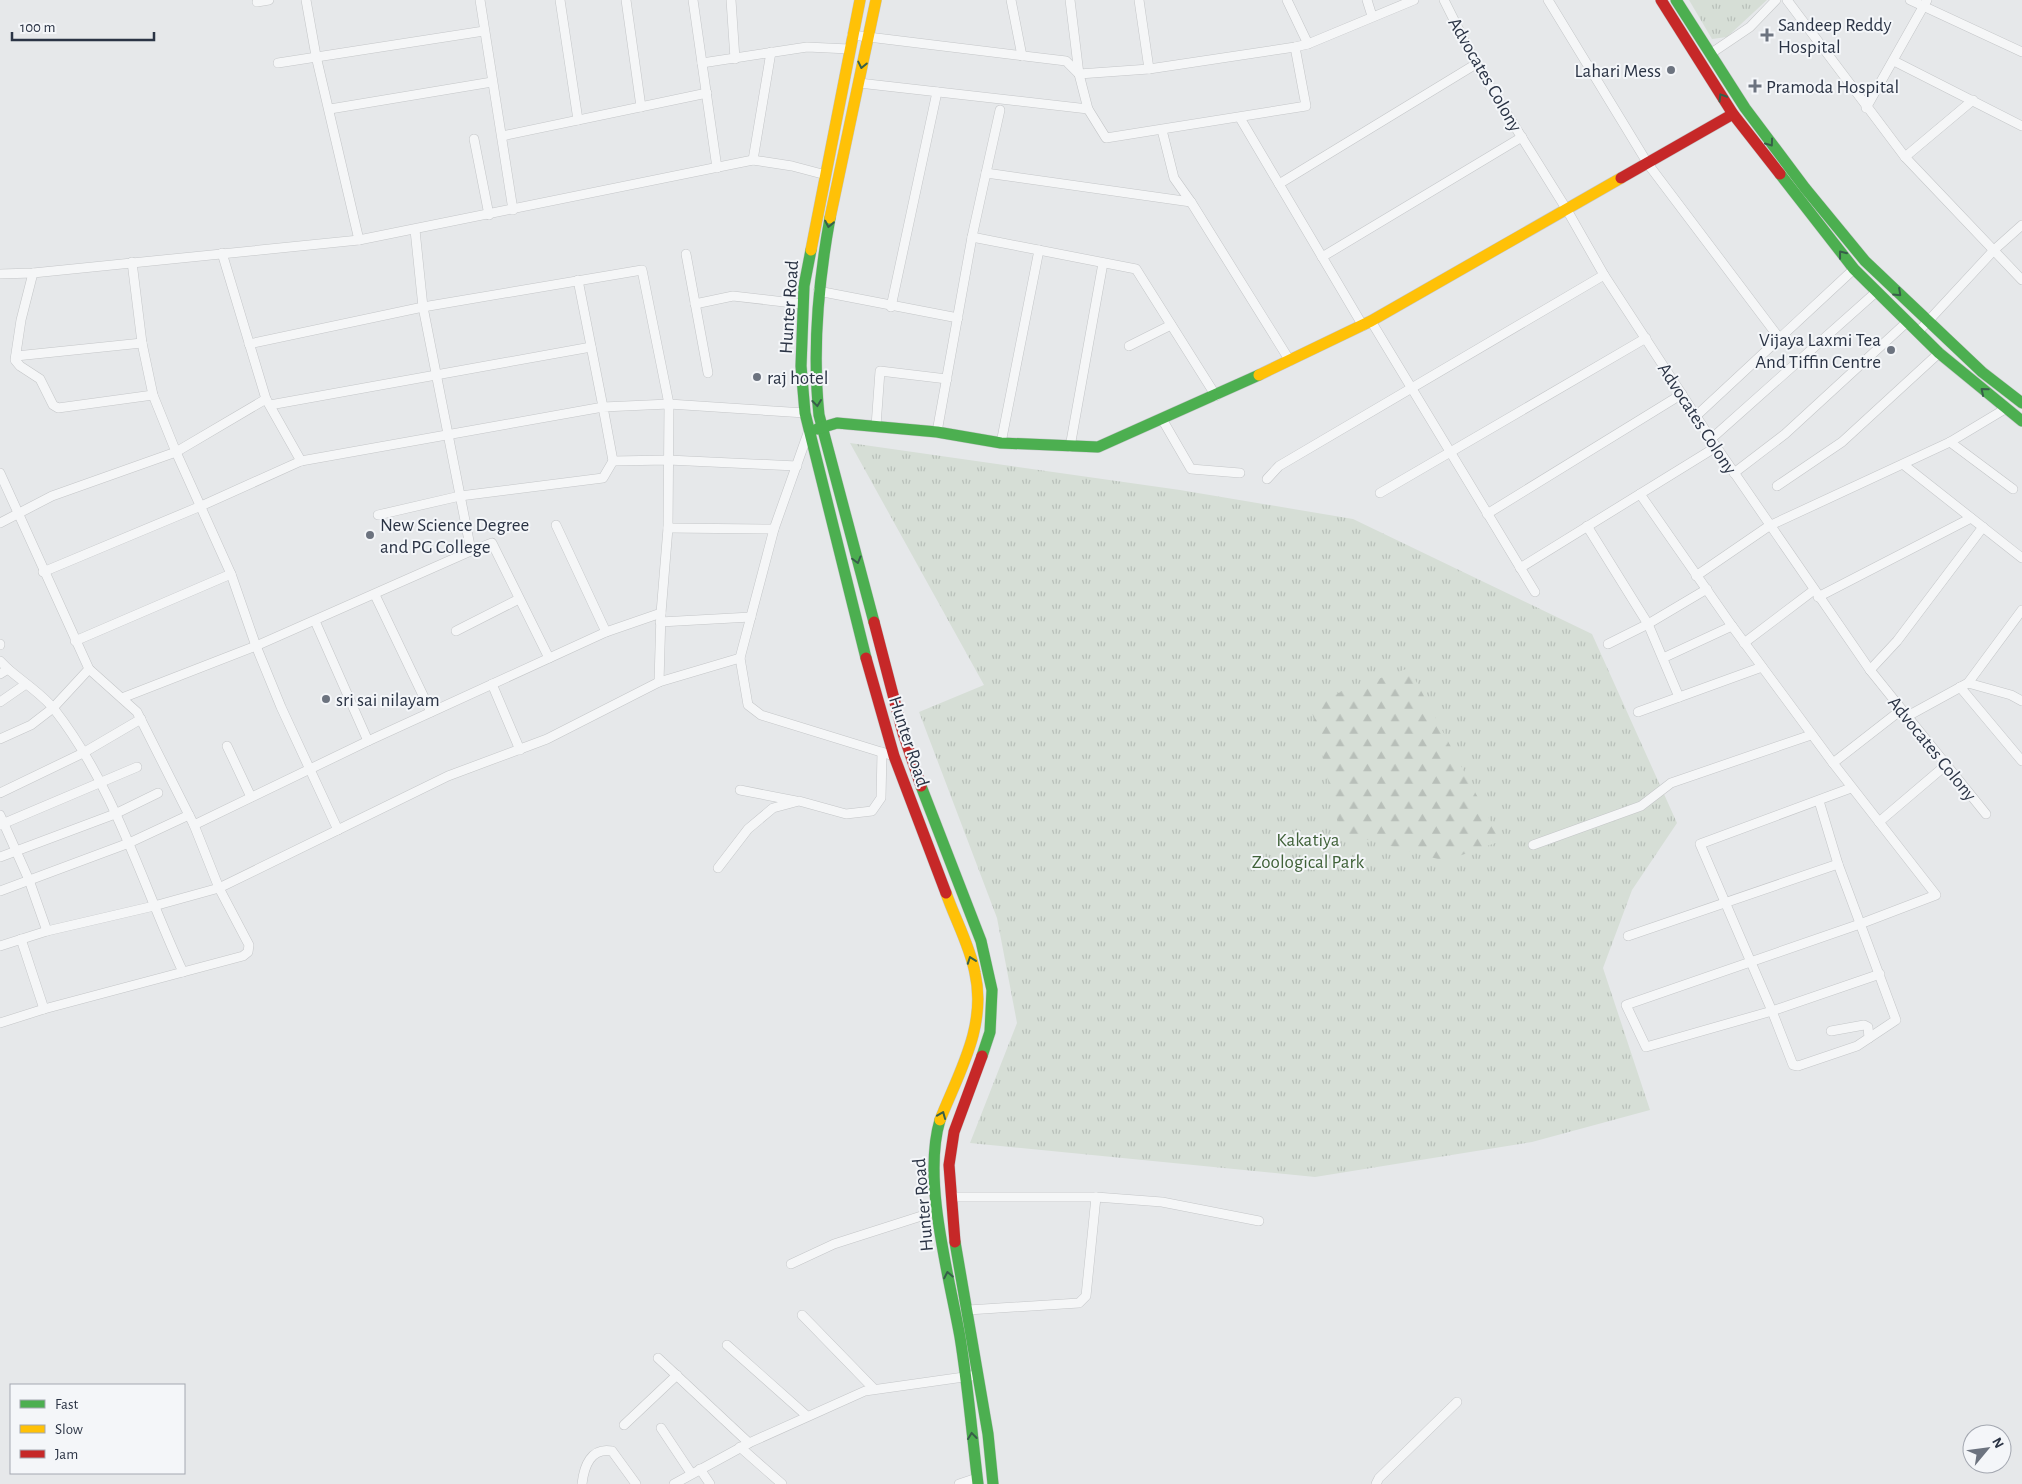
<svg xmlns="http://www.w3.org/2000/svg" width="2022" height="1484" viewBox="0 0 2022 1484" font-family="'Alegreya Sans',sans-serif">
	<defs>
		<pattern id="grass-tufts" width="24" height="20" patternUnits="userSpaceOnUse" patternTransform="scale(1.25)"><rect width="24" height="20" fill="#d6ded6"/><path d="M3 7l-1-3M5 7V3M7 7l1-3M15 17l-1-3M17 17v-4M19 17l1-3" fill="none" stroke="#b8bfb9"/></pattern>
		<pattern id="forest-firs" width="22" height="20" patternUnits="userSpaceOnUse" patternTransform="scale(1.25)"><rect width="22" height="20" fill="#d6ded6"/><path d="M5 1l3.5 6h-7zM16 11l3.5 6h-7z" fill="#b8bfb9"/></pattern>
	</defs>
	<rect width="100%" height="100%" fill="#e6e8ea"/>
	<g fill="url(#grass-tufts)">
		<polygon points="1689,0 1767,0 1727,37 1712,39"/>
		<polygon points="850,443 1180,490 1353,519 1592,634 1677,823 1632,890 1603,968 1650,1110 1532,1142 1315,1177 970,1143 1017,1023 997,918 919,712 984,685"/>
	</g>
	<polygon fill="url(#forest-firs)" points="1409,668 1501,841 1445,861 1340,832 1310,703"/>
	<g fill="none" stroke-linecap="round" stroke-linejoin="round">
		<defs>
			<g id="street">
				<polyline points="306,0 316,56 359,240"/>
				<polyline points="480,0 513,210"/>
				<polyline points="560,0 578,120"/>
				<polyline points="626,0 641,107"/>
				<polyline points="693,0 717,168"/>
				<polyline points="731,0 735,59"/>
				<polyline points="1011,0 1022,56"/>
				<polyline points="1070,0 1079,74 1088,109 1106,138 1306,106 1295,47"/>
				<polyline points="1139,0 1149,69"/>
				<polyline points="1287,0 1308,44"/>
				<polyline points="1367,0 1372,16"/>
				<polyline points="1444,0 1476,64 1567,210 1604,275 1711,439 1870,670 1986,814"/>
				<polyline points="1548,0 1648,164 1780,339"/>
				<polyline points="1787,0 1905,157 2022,280"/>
				<polyline points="1910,0 2022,52"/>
				<polyline points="257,2 269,0"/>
				<polyline points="852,35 1066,61 1079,74 1149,69 1295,47 1308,44 1414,0"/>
				<polyline points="1710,54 1750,27 1776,0"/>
				<polyline points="1894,61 2022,126"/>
				<polyline points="278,63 484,31"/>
				<polyline points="702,63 807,47 849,49"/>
				<polyline points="859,83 1088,109"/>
				<polyline points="1866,108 1927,0"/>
				<polyline points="330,109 492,82"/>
				<polyline points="1240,118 1363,326"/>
				<polyline points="1162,130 1174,178 1191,202 1290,361"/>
				<polyline points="502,136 707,93"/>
				<polyline points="474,139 489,215"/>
				<polyline points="1905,157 1973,100"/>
				<polyline points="753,160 771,52"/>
				<polyline points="986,173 1000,110"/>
				<polyline points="1279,184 1476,64"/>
				<polyline points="972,237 1136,269 1216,396"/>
				<polyline points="222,253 266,399 301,461"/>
				<polyline points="686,254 708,373"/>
				<polyline points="1322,257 1522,137"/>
				<polyline points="132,262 142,343 153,395 176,452 231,574 256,646 281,707 338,830"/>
				<polyline points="33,273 21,320 15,360 20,366 40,379 53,405 58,408 153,395"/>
				<polyline points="0,274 33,273 359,240 753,160 792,166 826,175"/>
				<polyline points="818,291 958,318"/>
				<polyline points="695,304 733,296 802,304"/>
				<polyline points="891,307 937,92"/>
				<polyline points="1371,321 1535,592"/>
				<polyline points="1918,332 1994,250 2022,225"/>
				<polyline points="249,344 423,307 642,270 669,404 668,528 661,613 659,682"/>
				<polyline points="1129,346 1171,325"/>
				<polyline points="16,356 142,343"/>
				<polyline points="270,405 591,347"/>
				<polyline points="1696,416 1854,269"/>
				<polyline points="1162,419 1191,469 1240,473"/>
				<polyline points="876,426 880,371 947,379"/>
				<polyline points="937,432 972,237 986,173 1191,202"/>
				<polyline points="808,433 774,529 740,658 748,705 761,715 894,756"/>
				<polyline points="1711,439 1875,293"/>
				<polyline points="1950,442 2013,489"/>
				<polyline points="1001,443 1039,250"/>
				<polyline points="1070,447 1103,263"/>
				<polyline points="1904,465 2022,558"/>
				<polyline points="797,466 668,460 613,461 603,407 669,404 805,413"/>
				<polyline points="0,473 89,669 137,712 194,825"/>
				<polyline points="1734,473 1785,434 1907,322"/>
				<polyline points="1267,479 1279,466 1604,275"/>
				<polyline points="1777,486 1842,442 1939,353"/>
				<polyline points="1380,493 1646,338"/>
				<polyline points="1640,494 1732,626 1833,763 1936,895 1860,924 1626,1005 1646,1047 1772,1011 1880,974"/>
				<polyline points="1487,514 1682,394"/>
				<polyline points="378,515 460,496 603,478 613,461"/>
				<polyline points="0,523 52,496 176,452 266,399"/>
				<polyline points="556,525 606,632"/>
				<polyline points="1587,526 1648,624 1679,697"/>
				<polyline points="668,528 774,529"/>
				<polyline points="471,551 492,543 549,658"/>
				<polyline points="1520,568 1716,447"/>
				<polyline points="43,572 201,506 301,461 603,407 578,280"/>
				<polyline points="1696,576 1769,526 1950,442 2005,409"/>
				<polyline points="375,595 431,712"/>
				<polyline points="1818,597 1971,518"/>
				<polyline points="315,621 368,741"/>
				<polyline points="660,622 751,617"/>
				<polyline points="456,631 519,599"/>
				<polyline points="75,641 231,574"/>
				<polyline points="1744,643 1814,590"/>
				<polyline points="0,644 0,645"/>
				<polyline points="1608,644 1648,624 1707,589"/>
				<polyline points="1663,658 1732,626"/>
				<polyline points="0,661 8,669"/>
				<polyline points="1870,670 1897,641 1983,527"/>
				<path d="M0 674 8 669C23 682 42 694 54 709 115 787 142 884 183 972L44 1009 21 939"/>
				<polyline points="1968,683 2011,695 2022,701"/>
				<polyline points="492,684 520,750"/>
				<polyline points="1960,687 2022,761"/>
				<polyline points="122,698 256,646 471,551 423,307 415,230"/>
				<polyline points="0,702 26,684"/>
				<polyline points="1638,712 1762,667"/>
				<polyline points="1906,717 1968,683 2022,610"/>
				<polyline points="0,739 31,725 53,708 89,669"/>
				<polyline points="227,746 251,797"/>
				<polyline points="1833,763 1901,710"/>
				<polyline points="740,790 796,801"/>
				<polyline points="0,793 83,753 141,719"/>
				<polyline points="1819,801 1838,864 1896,1020 1869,1038"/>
				<polyline points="0,815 29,880 47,931"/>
				<polyline points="1879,822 1946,765"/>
				<polyline points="0,825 137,767"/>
				<polyline points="1533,845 1641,806 1671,783 1811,735"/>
				<polyline points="0,857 115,814 158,793"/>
				<polyline points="718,868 748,829 773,808 799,801 846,814 872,811 881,798 882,752"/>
				<polyline points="0,891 129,843 189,815"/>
				<polyline points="1628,936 1838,864"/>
				<polyline points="0,946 47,931 154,906 219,888 448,776 547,739 659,682 740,658"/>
				<polyline points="183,972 243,956 248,952 249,945 219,888 194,825 368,741 606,632 661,613"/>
				<polyline points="0,1023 44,1009"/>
				<polyline points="1831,1031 1864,1025 1868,1027 1869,1038 1857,1046 1798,1066 1793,1065 1772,1011 1700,844 1851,788"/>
				<polyline points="951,1197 1096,1197 1162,1202 1259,1221"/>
				<polyline points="791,1264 834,1244 937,1211"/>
				<polyline points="968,1310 1079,1303 1086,1296 1096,1197"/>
				<polyline points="802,1315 874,1389"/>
				<polyline points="727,1345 807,1416"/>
				<polyline points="658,1358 749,1443"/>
				<polyline points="624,1425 677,1375"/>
				<polyline points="661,1428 691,1473"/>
				<polyline points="740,1447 782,1484"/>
				<polyline points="700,1469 710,1484"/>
				<path d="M582 1484C584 1466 591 1447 612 1451L636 1484"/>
				<polyline points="674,1484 749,1443 865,1391 978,1375"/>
				<polyline points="959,1484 977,1478"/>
				<polyline points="1376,1484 1379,1478 1457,1402"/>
			</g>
			<g id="fast">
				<polyline points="1676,0 1745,108 1805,188 1865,261 1982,372 2022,403"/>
				<polyline points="1780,174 1854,269 1939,353 2022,421"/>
				<path d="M830 218C818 284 812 348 819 415L874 622"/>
				<polyline points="811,250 804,286 801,366 805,413 866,658"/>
				<polyline points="817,429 837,423 937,432 1001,443 1098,447 1259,375"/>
				<polyline points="921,786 981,941 992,990 990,1032 982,1056"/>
				<path d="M940 1120C922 1180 949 1275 960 1337 968 1386 972 1435 978 1484"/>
				<polyline points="955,1242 988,1434 993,1484"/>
			</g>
			<g id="slow">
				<polyline points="830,218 876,0"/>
				<polyline points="811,250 860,0"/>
				<polyline points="1259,375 1371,321 1621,178"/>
				<path d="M940 1120C959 1072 987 1026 975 973 970 946 955 919 946 893"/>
			</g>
			<g id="jam">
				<polyline points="1661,0 1733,114 1780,174"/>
				<polyline points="1621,178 1733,114"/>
				<polyline points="874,622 903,733 921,786"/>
				<polyline points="866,658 894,756 946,893"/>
				<polyline points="955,1242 949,1165 954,1132 982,1056"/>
			</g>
		</defs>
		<use href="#street" stroke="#c4c6c8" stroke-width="10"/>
		<use href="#fast" stroke="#c4c6c8" stroke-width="12"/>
		<use href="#slow" stroke="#c4c6c8" stroke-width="12"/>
		<use href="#jam" stroke="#c4c6c8" stroke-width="12"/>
		<use href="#street" stroke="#f5f6f7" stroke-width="9"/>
		<use href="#fast" stroke="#4caf50" stroke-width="11"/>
		<use href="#slow" stroke="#ffc107" stroke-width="11"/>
		<use href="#jam" stroke="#c62828" stroke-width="11"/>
	</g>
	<defs><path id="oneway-chevron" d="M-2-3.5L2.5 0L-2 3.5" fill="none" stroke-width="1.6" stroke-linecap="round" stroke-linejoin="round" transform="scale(1.25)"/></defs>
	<g stroke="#375f49">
		<use href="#oneway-chevron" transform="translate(862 65) rotate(102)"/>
		<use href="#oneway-chevron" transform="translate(1722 97) rotate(-122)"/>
		<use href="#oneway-chevron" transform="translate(1770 143) rotate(54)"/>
		<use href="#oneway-chevron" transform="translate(829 224) rotate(101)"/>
		<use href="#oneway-chevron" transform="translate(1842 254) rotate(-128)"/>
		<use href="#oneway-chevron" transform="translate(1898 293) rotate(43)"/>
		<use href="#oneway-chevron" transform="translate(1984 391) rotate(-140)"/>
		<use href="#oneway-chevron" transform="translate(817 403) rotate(83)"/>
		<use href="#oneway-chevron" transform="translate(857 560) rotate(75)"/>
		<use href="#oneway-chevron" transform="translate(971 960) rotate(-110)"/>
		<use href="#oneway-chevron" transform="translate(942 1115) rotate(-68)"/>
		<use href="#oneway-chevron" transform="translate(948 1275) rotate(-101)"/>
		<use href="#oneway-chevron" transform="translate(972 1436) rotate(-97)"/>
	</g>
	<g fill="#6c737f" stroke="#f4f6f9" stroke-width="2">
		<path d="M1764.5 27.5h5v5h5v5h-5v5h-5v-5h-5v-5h5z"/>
		<circle cx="1671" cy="70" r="5"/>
		<path d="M1752.5 78.5h5v5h5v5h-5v5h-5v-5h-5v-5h5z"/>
		<circle cx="1891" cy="350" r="5"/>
		<circle cx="757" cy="377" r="5"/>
		<circle cx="370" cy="535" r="5"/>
		<circle cx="326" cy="699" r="5"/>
	</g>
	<g text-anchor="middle" stroke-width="4" stroke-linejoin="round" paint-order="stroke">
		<g font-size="19" fill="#2b3445" stroke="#f4f6f9" text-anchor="start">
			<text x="1778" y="31">Sandeep Reddy<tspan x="1778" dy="22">Hospital</tspan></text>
			<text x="1661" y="77" text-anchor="end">Lahari Mess</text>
			<text x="1766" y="93">Pramoda Hospital</text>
			<text x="1881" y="346" text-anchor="end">Vijaya Laxmi Tea<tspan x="1881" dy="22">And Tiffin Centre</tspan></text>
			<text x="767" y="384">raj hotel</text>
			<text x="380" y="531">New Science Degree<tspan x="380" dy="22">and PG College</tspan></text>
			<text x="336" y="706">sri sai nilayam</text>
		</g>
		<g font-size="19" fill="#2b3445" stroke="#f4f6f9">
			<text transform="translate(1486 74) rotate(60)" y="7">Advocates Colony</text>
			<text transform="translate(788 307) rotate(-86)" y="7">Hunter Road</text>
			<text transform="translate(1698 418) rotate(57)" y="7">Advocates Colony</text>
			<text transform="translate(910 741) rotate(72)" y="7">Hunter Road</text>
			<text transform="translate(1933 748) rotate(51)" y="7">Advocates Colony</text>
			<text transform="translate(922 1205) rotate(-95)" y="7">Hunter Road</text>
		</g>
		<g font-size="19" fill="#3f6138" stroke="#f4f6f9">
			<text x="1308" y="846">Kakatiya<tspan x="1308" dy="22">Zoological Park</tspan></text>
		</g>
	</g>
	<rect x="10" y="1384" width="175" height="90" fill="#f4f6f9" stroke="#a4a8b1"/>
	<rect x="20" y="1400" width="25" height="8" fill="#4caf50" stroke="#a4a8b1"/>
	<text x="55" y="1409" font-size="15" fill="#2b3445">Fast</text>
	<rect x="20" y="1425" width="25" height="8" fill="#ffc107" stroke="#a4a8b1"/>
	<text x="55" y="1434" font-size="15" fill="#2b3445">Slow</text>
	<rect x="20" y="1450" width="25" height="8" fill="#c62828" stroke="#a4a8b1"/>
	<text x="55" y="1459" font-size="15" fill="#2b3445">Jam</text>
	<g transform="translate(1987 1449) rotate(61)"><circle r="24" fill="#f4f6f9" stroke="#a4a8b1"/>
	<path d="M0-4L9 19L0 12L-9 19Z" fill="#6c737f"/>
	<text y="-8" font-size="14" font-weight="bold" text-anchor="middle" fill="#2b3445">N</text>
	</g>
	<path d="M12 32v8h142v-8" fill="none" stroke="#2b3445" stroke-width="2.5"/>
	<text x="20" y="32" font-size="15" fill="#2b3445" stroke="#f4f6f9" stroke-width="4" paint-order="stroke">100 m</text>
</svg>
